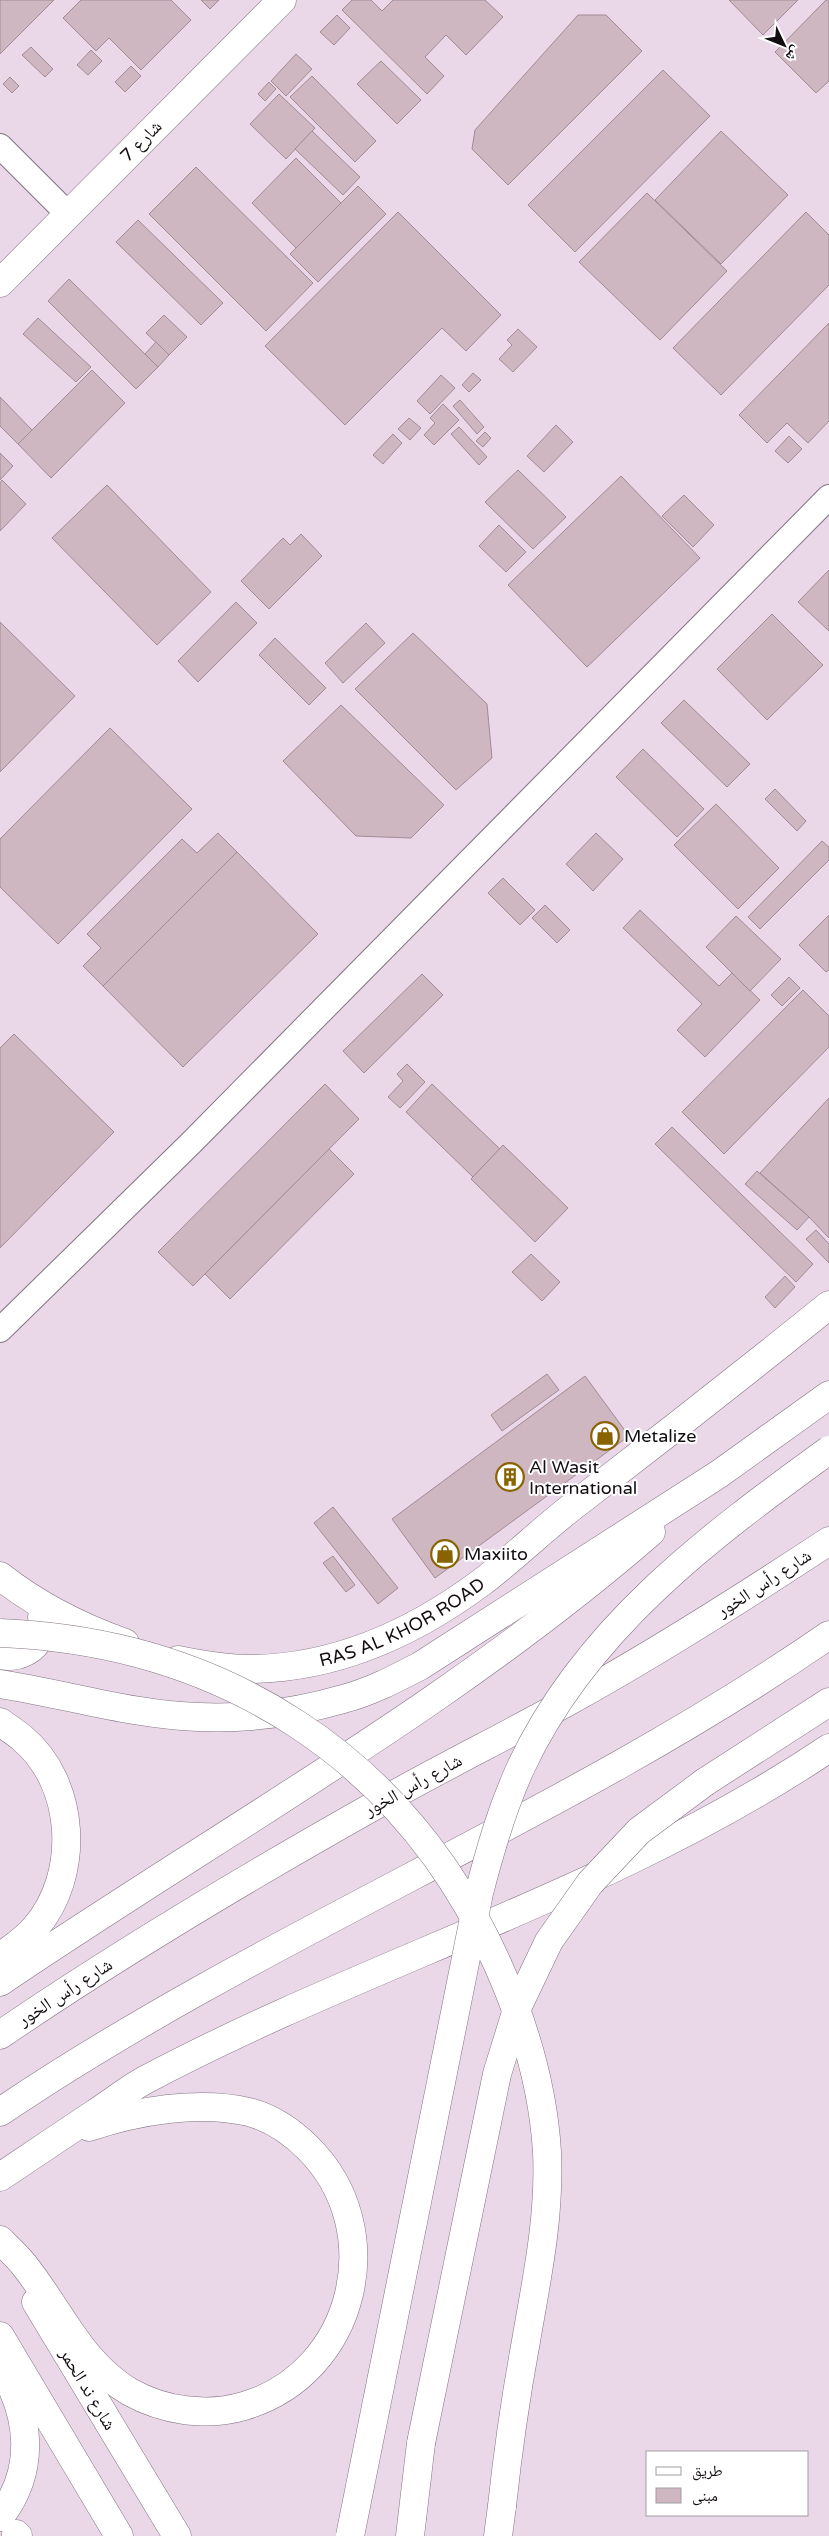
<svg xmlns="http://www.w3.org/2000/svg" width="829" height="2536" viewBox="0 0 829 2536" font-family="'Varela Round','Noto Naskh Arabic',sans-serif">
	<rect width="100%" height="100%" fill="#ead8e9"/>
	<g fill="#ceb7c1" stroke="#a18b94">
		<polygon points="0,0 54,0 0,54"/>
		<polygon points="81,0 171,0 191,20 141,70 109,38 96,51 63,18"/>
		<polygon points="201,0 219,0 210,9"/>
		<polygon points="352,0 371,0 382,11 393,0 485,0 503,17 466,55 446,35 425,57 444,76 427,94 342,10"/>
		<polygon points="729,0 798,0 763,35"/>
		<polygon points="826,0 829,0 829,81 816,93 775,52"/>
		<polygon points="337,15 350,28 334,45 320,32"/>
		<polygon points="578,15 606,15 642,51 508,185 472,149 475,130"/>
		<polygon points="31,47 53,69 45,77 22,55"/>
		<polygon points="91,50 102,61 88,75 77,65"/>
		<polygon points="296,54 312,69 286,96 271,81"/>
		<polygon points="381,61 421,100 397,124 357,84"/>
		<polygon points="131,66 141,76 125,92 115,82"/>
		<polygon points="663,70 710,116 575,252 528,205"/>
		<polygon points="312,76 376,141 355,162 290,97"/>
		<polygon points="10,77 19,86 12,93 3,84"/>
		<polygon points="269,82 276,89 265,101 258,94"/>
		<polygon points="279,94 315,128 286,159 250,124"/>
		<polygon points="312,131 360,177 343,195 295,149"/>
		<polygon points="721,131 788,195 721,264 655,200"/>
		<polygon points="296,158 341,203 296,248 252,203"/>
		<polygon points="196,167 313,283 266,331 149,214"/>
		<polygon points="358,186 386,214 318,282 290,254"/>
		<polygon points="647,193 727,271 660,340 579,262"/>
		<polygon points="398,212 501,315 466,351 442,328 345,425 265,346"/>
		<polygon points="806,212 829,235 829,285 721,395 673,348"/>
		<polygon points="138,220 223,303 201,325 116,242"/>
		<polygon points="69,279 158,367 136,389 48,301"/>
		<polygon points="164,315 187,337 169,355 146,333"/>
		<polygon points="38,318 91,367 76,382 23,334"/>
		<polygon points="829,323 829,421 808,443 787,423 767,443 739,415"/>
		<polygon points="518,329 537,347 513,372 499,359 512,345 507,340"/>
		<polygon points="156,342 169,355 158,367 145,354"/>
		<polygon points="92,370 125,403 51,478 18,444"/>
		<polygon points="473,373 481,380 469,392 462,385"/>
		<polygon points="441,375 455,388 430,414 417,401"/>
		<polygon points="0,397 32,430 18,444 0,426"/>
		<polygon points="460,400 484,427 477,434 453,406"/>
		<polygon points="443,404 459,420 434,445 424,435 435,423 430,418"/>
		<polygon points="409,418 421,428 410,440 398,429"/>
		<polygon points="556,425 573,442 544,472 527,456"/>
		<polygon points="459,427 487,457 479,465 451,434"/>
		<polygon points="485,432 491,438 483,447 476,441"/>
		<polygon points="393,434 402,443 383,464 373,455"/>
		<polygon points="789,436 802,449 788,463 775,451"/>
		<polygon points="0,453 13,466 0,480"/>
		<polygon points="518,470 566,517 533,549 485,502"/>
		<polygon points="621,476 700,558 587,667 508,585"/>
		<polygon points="2,480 26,504 0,531 0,483"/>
		<polygon points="107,485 211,592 157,645 52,538"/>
		<polygon points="684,495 714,525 693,547 662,516"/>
		<polygon points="499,525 526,552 506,572 479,546"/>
		<polygon points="301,534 322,556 269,609 241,581 283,538 290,545"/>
		<polygon points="829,570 829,631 798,602"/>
		<polygon points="236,602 257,623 198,682 178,661"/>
		<polygon points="772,614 823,665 767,720 717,669"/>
		<polygon points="0,622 75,696 0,772"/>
		<polygon points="366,623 385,643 343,683 325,663"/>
		<polygon points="413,633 487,704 492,758 456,790 355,689"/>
		<polygon points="275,638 326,688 309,705 259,655"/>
		<polygon points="684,700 750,764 727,787 661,723"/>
		<polygon points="341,705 444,805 411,838 356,836 283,761"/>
		<polygon points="110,728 192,809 58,944 0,887 0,839"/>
		<polygon points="643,749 704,809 677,837 616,777"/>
		<polygon points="775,789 806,821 797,831 765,799"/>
		<polygon points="716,804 779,868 738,909 674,845"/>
		<polygon points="218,833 237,852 103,986 83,966 101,948 87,934 182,839 197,853"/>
		<polygon points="596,833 623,859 593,891 566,864"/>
		<polygon points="822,841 829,847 829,860 760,929 748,917"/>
		<polygon points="237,852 318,934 183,1067 103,986"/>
		<polygon points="503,878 535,910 520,925 488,893"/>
		<polygon points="545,905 570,930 557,943 532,918"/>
		<polygon points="640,910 719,986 732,973 760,1000 705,1057 677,1030 702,1004 623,928"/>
		<polygon points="829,915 829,970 826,972 799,945"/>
		<polygon points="736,916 781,959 750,991 706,947"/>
		<polygon points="422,974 443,995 364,1073 343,1051"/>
		<polygon points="789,977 800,988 782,1006 771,995"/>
		<polygon points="803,990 829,1016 829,1047 724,1154 682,1112"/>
		<polygon points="14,1034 114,1132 0,1248 0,1048"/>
		<polygon points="407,1064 425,1082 400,1108 388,1097 403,1081 397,1074"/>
		<polygon points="325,1084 359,1119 193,1286 158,1252"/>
		<polygon points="432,1084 500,1149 473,1177 406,1112"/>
		<polygon points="829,1098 829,1238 809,1217 760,1173"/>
		<polygon points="672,1127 813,1264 796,1282 655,1144"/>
		<polygon points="503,1145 568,1208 535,1242 471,1179"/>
		<polygon points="329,1149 354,1174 230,1299 205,1274"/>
		<polygon points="757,1171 809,1217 797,1230 745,1184"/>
		<polygon points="816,1230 829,1244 829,1263 806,1239"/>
		<polygon points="531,1254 560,1282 542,1301 512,1272"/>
		<polygon points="785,1276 795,1287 775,1308 765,1297"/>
		<polygon points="547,1374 559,1390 502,1431 491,1415"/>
		<polygon points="585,1376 629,1436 435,1578 392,1519"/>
		<polygon points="333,1507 398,1588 378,1604 314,1523"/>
		<polygon points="333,1556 355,1585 346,1592 323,1563"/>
	</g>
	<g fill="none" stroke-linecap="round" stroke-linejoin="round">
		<defs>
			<g id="street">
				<polyline points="0,146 68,214"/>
				<polyline points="0,1330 191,1143 829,497"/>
			</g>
			<g id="secondary">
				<polyline points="0,283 282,0"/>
				<path d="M0 1576C38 1606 80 1627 125 1643"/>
				<path d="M0 1655C23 1660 47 1644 42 1617"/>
				<path id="s1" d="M178 1660C202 1665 227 1669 251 1669 336 1668 415 1632 482 1582 515 1557 544 1528 577 1503 662 1438 746 1372 829 1305"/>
			</g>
			<g id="primary">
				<polyline points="36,2302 177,2536"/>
				<polyline points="0,2336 119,2536"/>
			</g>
			<g id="highway">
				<path d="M0 1684C66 1694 132 1715 199 1717 246 1719 298 1712 343 1699 370 1692 395 1679 420 1666L719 1474 829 1395"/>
				<path d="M0 1722C7 1727 15 1732 22 1738 76 1783 81 1875 35 1928 25 1940 12 1948 0 1957"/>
				<polyline points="705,1782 829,1702"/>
				<path d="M0 1982C218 1834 452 1705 651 1532"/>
				<path d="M0 2035C123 1951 251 1875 381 1802 443 1767 506 1736 569 1701 658 1652 744 1597 829 1541"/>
				<path d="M0 2112C265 1933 566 1817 829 1635"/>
				<path d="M0 2177C31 2156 63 2135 94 2114 111 2103 127 2090 145 2080 369 1961 617 1891 829 1748"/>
				<path d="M0 2240C8 2248 17 2256 24 2265 59 2308 80 2363 130 2392 164 2411 207 2417 244 2406 356 2373 390 2229 308 2148 292 2132 271 2118 249 2112 199 2100 136 2111 89 2127"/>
				<path d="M0 2365C30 2414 37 2469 0 2517"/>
				<polyline points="16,2534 18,2536"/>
				<polyline points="410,2536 421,2443"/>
				<polyline points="498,2536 502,2506"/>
			</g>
		</defs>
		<use href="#street" stroke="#837382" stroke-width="26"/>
		<use href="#secondary" stroke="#837382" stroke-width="29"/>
		<use href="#primary" stroke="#837382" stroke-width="29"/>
		<use href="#highway" stroke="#837382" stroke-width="29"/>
		<use href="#street" stroke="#fff" stroke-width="24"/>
		<use href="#secondary" stroke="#fff" stroke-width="28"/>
		<use href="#primary" stroke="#fff" stroke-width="28"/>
		<use href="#highway" stroke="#fff" stroke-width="28"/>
		<defs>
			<g id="highway-bridge">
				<path d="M0 1633C223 1642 405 1758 497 1963 524 2023 543 2086 547 2152 550 2217 537 2277 526 2341 516 2395 508 2450 502 2506"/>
				<polyline points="421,2443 497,2074 518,2006 549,1941 590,1883 639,1831 705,1782"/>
				<path d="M350 2536 479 1893C490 1850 502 1808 521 1767 585 1629 709 1537 829 1450"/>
			</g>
		</defs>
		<use href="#highway-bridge" stroke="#837382" stroke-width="29" stroke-linecap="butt"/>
		<use href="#highway-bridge" stroke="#fff" stroke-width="28"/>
	</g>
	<defs>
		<symbol id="shop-ring" viewBox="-11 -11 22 22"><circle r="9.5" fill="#fff" stroke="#896300" stroke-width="1.5"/><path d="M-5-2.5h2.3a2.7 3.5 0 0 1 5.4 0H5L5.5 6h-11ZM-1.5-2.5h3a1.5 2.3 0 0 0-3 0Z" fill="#896300"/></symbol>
		<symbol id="building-ring" viewBox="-11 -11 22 22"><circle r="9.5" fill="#fff" stroke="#896300" stroke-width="1.5"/><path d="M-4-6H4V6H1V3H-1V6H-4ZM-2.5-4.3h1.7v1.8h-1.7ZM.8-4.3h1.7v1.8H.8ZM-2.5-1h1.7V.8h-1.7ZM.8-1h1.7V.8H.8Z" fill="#896300"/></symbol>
	</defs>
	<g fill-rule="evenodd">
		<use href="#shop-ring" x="589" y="1420" width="32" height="32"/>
		<use href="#building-ring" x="494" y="1461" width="32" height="32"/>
		<use href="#shop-ring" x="429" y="1538" width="32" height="32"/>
	</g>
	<g text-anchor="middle" stroke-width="4" stroke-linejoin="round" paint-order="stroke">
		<g font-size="18" fill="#130d12" stroke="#fff">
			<text transform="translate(141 141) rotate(-45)" y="6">شارع 7</text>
			<text transform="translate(764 1583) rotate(-33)" y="6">شارع رأس الخور</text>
			<text dy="6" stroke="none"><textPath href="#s1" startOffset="234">RAS AL KHOR ROAD</textPath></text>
			<text transform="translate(413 1785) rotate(-29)" y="6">شارع رأس الخور</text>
			<text transform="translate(65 1992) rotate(-33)" y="6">شارع رأس الخور</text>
			<text transform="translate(88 2389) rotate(59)" y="6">شارع ند الحمر</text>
		</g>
		<g font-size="18" fill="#130d12" stroke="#fff" text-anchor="start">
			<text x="624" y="1442">Metalize</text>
			<text x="529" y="1473">Al Wasit<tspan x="529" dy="21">International</tspan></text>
			<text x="464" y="1560">Maxiito</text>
		</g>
	</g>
	<rect x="646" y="2451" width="162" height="65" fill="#ffffff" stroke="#a19ea0"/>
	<rect x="656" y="2467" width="25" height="8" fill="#ffffff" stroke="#a19ea0"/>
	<text x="692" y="2476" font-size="15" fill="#130d12">طريق</text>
	<rect x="656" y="2488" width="25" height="15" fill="#ceb7c1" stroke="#a19ea0"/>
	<text x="692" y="2501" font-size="15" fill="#130d12">مبنى</text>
	<g transform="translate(784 45) rotate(133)" stroke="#ffffff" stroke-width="4" paint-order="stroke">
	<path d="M0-4L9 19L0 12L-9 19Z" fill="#130d12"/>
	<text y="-8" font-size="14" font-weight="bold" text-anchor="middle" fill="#130d12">ش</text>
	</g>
</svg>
